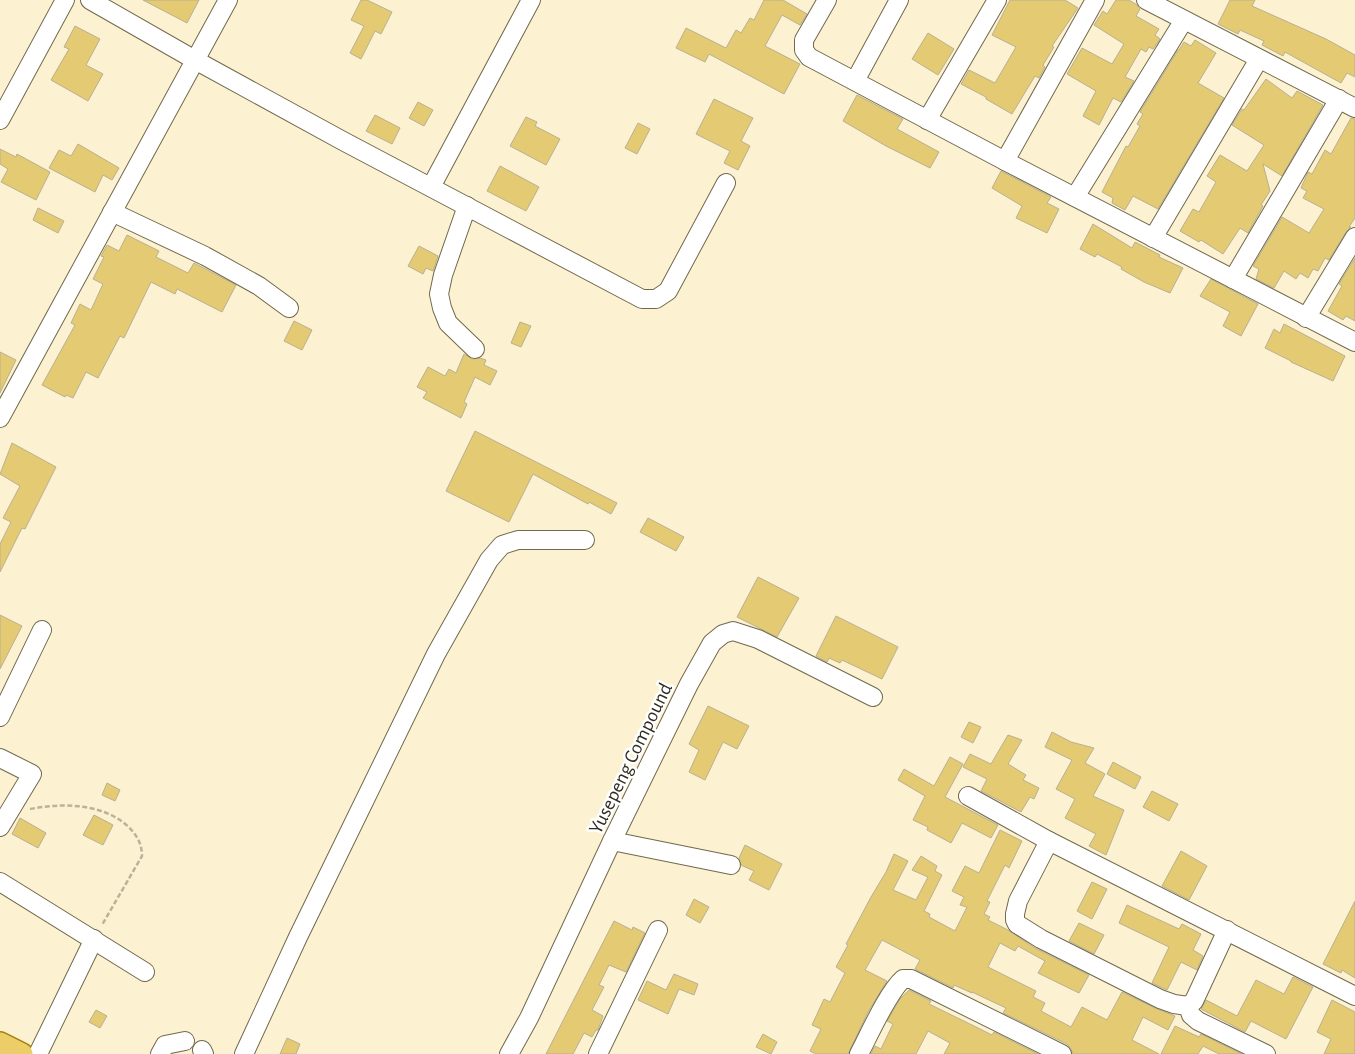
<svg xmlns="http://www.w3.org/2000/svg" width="1355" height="1054" viewBox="0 0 1355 1054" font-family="'Alegreya Sans',sans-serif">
	<rect width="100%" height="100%" fill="#fcf2d2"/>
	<g fill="#e3ca73" stroke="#b8b091">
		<polygon points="143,0 199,0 187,23"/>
		<polygon points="361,0 367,0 392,12 381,34 375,31 361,59 350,53 364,26 351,20"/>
		<polygon points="764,0 783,0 807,14 800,25 782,15 765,46 800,64 784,94 709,54 705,62 676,48 686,28 726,48 736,30 741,33 750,18 754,20"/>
		<polygon points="1010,0 1065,0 1078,8 1052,46 1054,47 1043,65 1045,67 1039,78 1035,76 1012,114 986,99 986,97 961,84 969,70 995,83 1016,47 992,35"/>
		<polygon points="1116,0 1129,0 1137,5 1140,9 1136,16 1159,29 1155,35 1160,39 1153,49 1149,47 1146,52 1141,49 1125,77 1134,81 1121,102 1113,98 1099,125 1083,116 1096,91 1067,74 1082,48 1112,64 1124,44 1094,25 1103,11 1107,14"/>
		<polygon points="1230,0 1255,0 1252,6 1326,39 1355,55 1355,77 1347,73 1341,83 1285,52 1283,56 1262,45 1264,41 1240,30 1238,34 1218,24"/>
		<polygon points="75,26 100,39 86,65 103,74 88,101 51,80 69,49 64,47"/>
		<polygon points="928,33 954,49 938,75 912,59"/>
		<polygon points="1195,40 1216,53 1198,83 1224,98 1158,209 1133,196 1125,210 1112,203 1113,198 1102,192 1126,146 1128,147 1140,126 1137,124 1143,114 1140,112 1178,50 1179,50 1184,42 1191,46"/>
		<polygon points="1266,79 1292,98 1297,91 1323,105 1282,176 1263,164 1270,191 1261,205 1263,206 1248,233 1240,228 1223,254 1201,240 1199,242 1180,231 1193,209 1199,212 1216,182 1207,176 1220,155 1247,171 1264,145 1232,125 1242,109 1244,110"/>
		<polygon points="857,95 903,119 897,129 939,152 930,168 886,146 843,121"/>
		<polygon points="714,99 753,118 741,141 750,146 738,170 724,163 730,151 696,134"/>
		<polygon points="418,102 433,110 424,126 409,118"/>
		<polygon points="375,115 400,128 392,144 366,131"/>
		<polygon points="526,117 537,122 535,126 560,139 546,165 510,146"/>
		<polygon points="1351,118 1355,119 1355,218 1349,227 1351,227 1346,232 1329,260 1325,258 1318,271 1313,269 1308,278 1300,273 1296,279 1284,271 1274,288 1256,279 1259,269 1253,266 1282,217 1309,233 1324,209 1303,198 1307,191 1301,188 1308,172 1312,174 1325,150 1331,154"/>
		<polygon points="638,123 650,129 637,154 625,148"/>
		<polygon points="78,144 119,168 112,180 103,175 95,192 49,168 59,150 71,156"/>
		<polygon points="0,149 16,157 17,154 50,172 36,200 1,182 8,169 0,164"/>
		<polygon points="500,166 539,187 526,211 487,191"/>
		<polygon points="1001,171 1051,197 1047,203 1059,209 1047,233 1016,218 1022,206 992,188"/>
		<polygon points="38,208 64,221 58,233 33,220"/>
		<polygon points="1093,224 1132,248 1135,242 1160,255 1159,257 1183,268 1170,293 1144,282 1121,269 1122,267 1097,254 1095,257 1080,249"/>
		<polygon points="127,235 159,251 156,257 188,273 194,263 236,285 222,312 177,289 175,294 151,282 124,338 120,336 98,378 86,372 73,398 66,395 65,397 42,385 75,325 71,323 80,304 91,310 103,284 93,279 104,257 101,256 107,245 119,251"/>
		<polygon points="419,246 438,256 433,271 426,268 423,274 408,266"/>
		<polygon points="1355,258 1355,321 1346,316 1343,320 1328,311 1342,286 1339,284"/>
		<polygon points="1211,279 1258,304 1241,336 1223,326 1230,312 1200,296"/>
		<polygon points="294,321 312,330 302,350 284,341"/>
		<polygon points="520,322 531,326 521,347 511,343"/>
		<polygon points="1284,324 1345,356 1333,381 1291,362 1291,361 1265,348 1274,329 1280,333"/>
		<polygon points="0,352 16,360 0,393"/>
		<polygon points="464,354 472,359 480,358 486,360 484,365 497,371 490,385 475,377 464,402 467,404 461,418 423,398 427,392 417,387 428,367 445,376 449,369 456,373"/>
		<polygon points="475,431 617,503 611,514 589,502 588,504 533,474 509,522 446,491"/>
		<polygon points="12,443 56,467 25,529 22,528 0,572 0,544 11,522 3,518 20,486 0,474"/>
		<polygon points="648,518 684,537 676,551 640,532"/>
		<polygon points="758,577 799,598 777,637 737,617"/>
		<polygon points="0,615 22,626 0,669"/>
		<polygon points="836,616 898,647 882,679 842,660 840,663 829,658 827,662 816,656"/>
		<polygon points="708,706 749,726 737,749 723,742 705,780 689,772 699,750 689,744"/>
		<polygon points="969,722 981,727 973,743 961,737"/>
		<polygon points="1052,732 1071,742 1094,748 1085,763 1105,774 1093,796 1124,810 1106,855 1089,846 1096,834 1065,818 1075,799 1056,789 1072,760 1045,747"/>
		<polygon points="1008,735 1022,740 1008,764 1026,775 1023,780 1039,788 1034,799 1030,797 1021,812 981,791 987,779 963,767 970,754 991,764"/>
		<polygon points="950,757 963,764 945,797 998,825 991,838 962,823 951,843 927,830 928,827 913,820 925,796 898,780 904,769 934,786"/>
		<polygon points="1113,762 1141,777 1135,789 1107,774"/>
		<polygon points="107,783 120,790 115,801 102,795"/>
		<polygon points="1152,791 1178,804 1169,821 1143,807"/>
		<polygon points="94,815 113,825 103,845 83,835"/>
		<polygon points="20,818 46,833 38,848 12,834"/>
		<polygon points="1000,830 1022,841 1009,868 1005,865 987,901 990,902 984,914 990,917 988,920 1008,930 1035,948 1089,975 1079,993 1038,973 1045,961 1018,946 1015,951 1000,943 988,967 1036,991 1033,997 1045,1003 1041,1011 1071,1027 1082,1007 1107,1020 1122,992 1155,1008 1175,1016 1168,1030 1143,1017 1132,1040 1159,1054 1073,1054 1071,1049 1067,1044 1003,1013 1006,1008 972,992 972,993 954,985 953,988 915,969 920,960 882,940 865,970 887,981 868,1012 848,1054 816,1054 810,1051 821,1029 812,1025 824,999 830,1002 845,973 836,967 848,945 846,944 871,897 886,872 894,854 908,861 893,890 916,900 928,877 912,870 921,856 937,866 935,871 942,875 924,911 930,914 929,917 955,931 967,907 960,905 964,897 952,891 965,866 979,873"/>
		<polygon points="745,845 782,864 769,890 749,880 754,871 741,865 739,858"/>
		<polygon points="1181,851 1207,866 1189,900 1162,886"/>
		<polygon points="1092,882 1107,889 1092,919 1077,911"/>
		<polygon points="694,899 709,907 700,923 686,915"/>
		<polygon points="1355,901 1355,978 1342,970 1341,973 1323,964"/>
		<polygon points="1127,905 1179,929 1182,924 1201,934 1193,950 1203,956 1197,970 1181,962 1167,990 1152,983 1169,947 1119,923"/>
		<polygon points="614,921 632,930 633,927 645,933 626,972 609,965 599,985 604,987 592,1010 603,1016 598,1030 596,1030 592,1037 584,1033 573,1054 546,1054"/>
		<polygon points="1079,923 1104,935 1094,954 1069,941"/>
		<polygon points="674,974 698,984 694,995 679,989 668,1014 638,1000 647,981 666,990"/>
		<polygon points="1293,977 1313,987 1286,1039 1251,1021 1245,1032 1201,1009 1206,1000 1237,1016 1256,980 1284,994"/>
		<polygon points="909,990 931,1001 929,1004 972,1025 992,1035 994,1032 1038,1054 944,1054 950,1043 928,1031 916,1054 871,1054 875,1046 881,1049 893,1024 887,1021 900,999"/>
		<polygon points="1332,1000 1355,1012 1355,1054 1324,1054 1331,1039 1317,1032"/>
		<polygon points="96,1010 107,1016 100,1028 89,1022"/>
		<polygon points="1175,1026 1199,1037 1201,1034 1242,1054 1219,1054 1203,1046 1198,1054 1161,1054"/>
		<polygon points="763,1034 777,1042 771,1054 756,1047"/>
		<polygon points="287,1038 300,1044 296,1054 280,1054"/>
	</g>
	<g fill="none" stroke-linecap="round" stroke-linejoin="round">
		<defs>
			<g id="minor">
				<polyline points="90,0 195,60 343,141 642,299 656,299 668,291 726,183"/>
				<polyline points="827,0 804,40 804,50 809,57 1005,161 1355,342"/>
				<polyline points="1146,0 1355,108"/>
				<polyline points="855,81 899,0"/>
				<polyline points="0,120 65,0"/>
				<polyline points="927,120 997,0"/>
				<polyline points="1005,161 1095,0"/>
				<polyline points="431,187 531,0"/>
				<polyline points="1075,197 1184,20"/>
				<polyline points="467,206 443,275 439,294 442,308 448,323 475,349"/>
				<polyline points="112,212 205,256 259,286 289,308"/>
				<polyline points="1153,238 1259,59"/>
				<polyline points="1233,279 1339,99"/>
				<polyline points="1306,318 1355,237"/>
				<polyline points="0,418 228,0"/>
				<polyline points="0,717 42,630"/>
				<polyline points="0,758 32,774 0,827"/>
				<polyline points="968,796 1049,841 1355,996"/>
				<polyline points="612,841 731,865"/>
				<polyline points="1049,841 1018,901 1015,914 1015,920 1017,924 1041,939 1160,999 1174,1004 1188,1006 1194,1001 1227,930"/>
				<polyline points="0,882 145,972"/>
				<polyline points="1188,1006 1191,1015 1198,1021 1266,1054"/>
				<polyline points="202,1050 204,1054"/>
				<polyline points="38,1054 94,939"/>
				<polyline points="160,1054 165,1045 185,1041"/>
				<polyline points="244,1054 298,937 436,654 489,560 502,545 518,540 585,540"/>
				<polyline points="509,1054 529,1018 612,841 689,684 712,643 723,634 733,631 758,639 873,697"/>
				<polyline points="598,1054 658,930"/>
				<path d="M859 1054C869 1035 888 992 903 979H911L1062 1054"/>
			</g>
			<polyline id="major" points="0,1043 22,1054"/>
		</defs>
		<use href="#minor" stroke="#71694c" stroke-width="20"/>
		<use href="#major" stroke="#a37f0c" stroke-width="24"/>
		<path stroke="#bbb399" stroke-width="2.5" stroke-dasharray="5 2.5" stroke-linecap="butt" d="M30 809C61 803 98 803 124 823 135 832 142 842 142 856L102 925"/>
		<use href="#minor" stroke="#fff" stroke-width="18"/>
		<use href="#major" stroke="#eccd67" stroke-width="21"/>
	</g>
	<g text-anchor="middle" stroke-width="5" stroke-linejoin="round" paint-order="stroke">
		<g font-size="20" fill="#312d21" stroke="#fff">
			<text transform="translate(630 758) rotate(-64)" y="7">Yusepeng Compound</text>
		</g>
	</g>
</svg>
